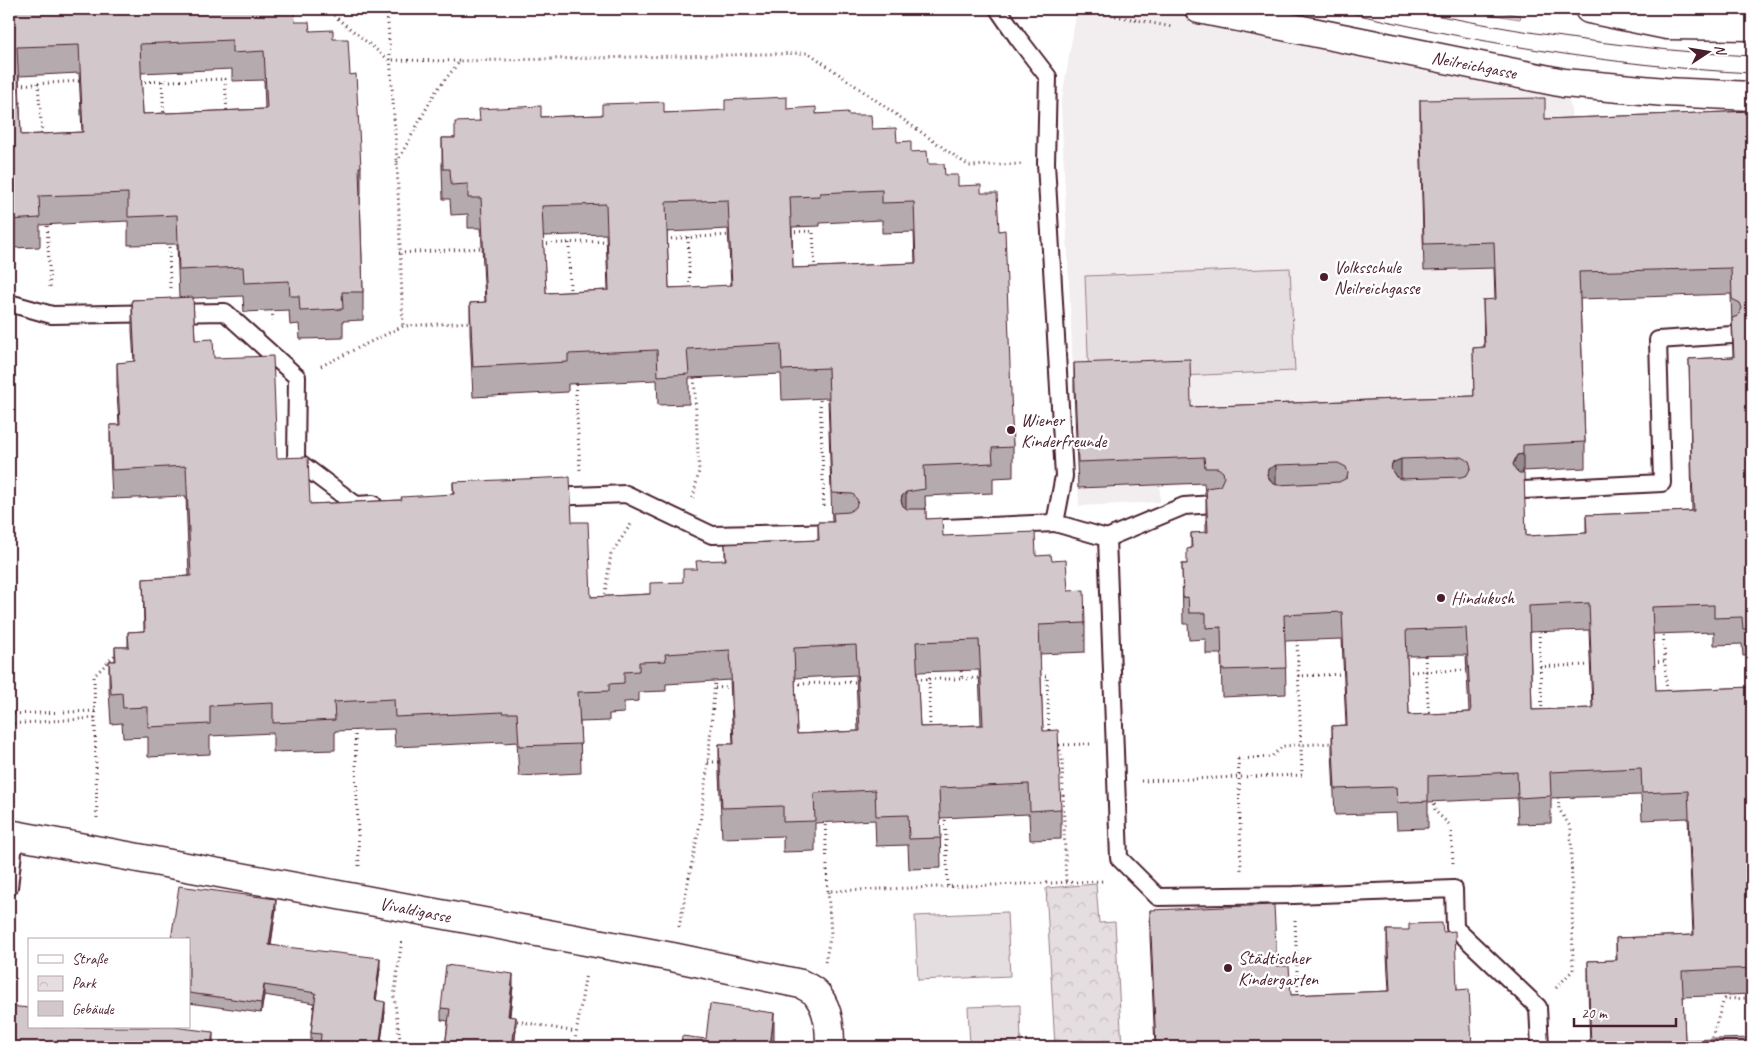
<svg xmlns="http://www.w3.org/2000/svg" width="1761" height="1056" viewBox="0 0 1761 1056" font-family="Caveat,sans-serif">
	<defs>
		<pattern id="grass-tufts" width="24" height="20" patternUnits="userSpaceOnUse" patternTransform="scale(1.25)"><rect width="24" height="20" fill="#e5dee0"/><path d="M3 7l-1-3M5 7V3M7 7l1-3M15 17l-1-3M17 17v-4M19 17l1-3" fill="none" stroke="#c6bec0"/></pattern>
		<pattern id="park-crowns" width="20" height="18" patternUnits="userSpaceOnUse" patternTransform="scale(1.25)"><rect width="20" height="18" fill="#e5dee0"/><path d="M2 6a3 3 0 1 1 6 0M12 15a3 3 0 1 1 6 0" fill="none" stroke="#c6bec0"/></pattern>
	</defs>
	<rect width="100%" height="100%" fill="#fff"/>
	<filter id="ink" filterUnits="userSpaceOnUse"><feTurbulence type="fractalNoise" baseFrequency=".02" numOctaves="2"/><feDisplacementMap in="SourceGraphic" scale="10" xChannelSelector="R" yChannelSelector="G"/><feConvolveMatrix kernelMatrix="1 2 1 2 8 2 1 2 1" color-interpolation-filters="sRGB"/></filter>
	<g filter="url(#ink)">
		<polygon fill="#f2eeef" points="1077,9 1199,9 1564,83 1571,108 1585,468 1160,486 1160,502 1079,506 1061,104"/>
		<g fill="url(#grass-tufts)" stroke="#987e86">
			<polygon points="1259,9 1288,9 1303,12 1304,17"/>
			<polygon points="1455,9 1491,9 1521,16 1520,19"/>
		</g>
		<polygon fill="url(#park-crowns)" stroke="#987e86" points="1096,884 1099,923 1115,922 1122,1047 1055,1047 1046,888"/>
		<g fill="#e5dee0" stroke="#987e86">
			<polygon points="1290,268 1295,371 1089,380 1085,276"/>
			<polygon points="9,604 13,700 9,700"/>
			<polygon points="1007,912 1010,976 918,980 915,916"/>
			<polygon points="1020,1005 1021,1047 970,1047 968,1007"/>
		</g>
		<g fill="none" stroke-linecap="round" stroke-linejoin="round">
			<defs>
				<g id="lane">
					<polyline points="998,9 1018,38 1048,77 1046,163 1064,476 1055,523 1107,538 1119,858 1158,897 1294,895 1454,889 1455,928 1538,1007 1540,1047"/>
					<polyline points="9,303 52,315 225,312 297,377 296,460 356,505 373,504"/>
					<polyline points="1523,490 1662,483 1658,340 1732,335"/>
					<polyline points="550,497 626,494 712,535 841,532"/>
					<polyline points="921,529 1055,523"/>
					<polyline points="1107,538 1184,506 1214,504"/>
					<polyline points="9,887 15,835"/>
				</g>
				<g id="street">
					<polyline points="1199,9 1564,83 1665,92 1752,96"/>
					<polyline points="1589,9 1667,25 1752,26"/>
					<path d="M9 834 672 957 801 984C807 987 815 991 818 996 829 1011 830 1029 830 1047"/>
				</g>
			</defs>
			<use href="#lane" stroke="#4a1f2b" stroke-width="20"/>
			<use href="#street" stroke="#4a1f2b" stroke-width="31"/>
			<g stroke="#4a1f2b" stroke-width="3" stroke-dasharray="1 4" stroke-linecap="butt">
				<polyline points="326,9 389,60 459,61"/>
				<polyline points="387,9 397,162 403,326"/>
				<polyline points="1081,9 1172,27"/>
				<polyline points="162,81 164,116"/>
				<polyline points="140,82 225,79 227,114"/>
				<polyline points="38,83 42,136"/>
				<polyline points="18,85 80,81"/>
				<polyline points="397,162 436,91 460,61 809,53 969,166 1022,164"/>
				<polyline points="47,221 50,287"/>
				<polyline points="790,232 813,231 815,271"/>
				<polyline points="688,237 690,292"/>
				<polyline points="666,239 729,235"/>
				<polyline points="169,242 170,288"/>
				<polyline points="569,243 570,294"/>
				<polyline points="542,244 606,241"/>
				<polyline points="399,253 482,248"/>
				<polyline points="272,310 273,320"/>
				<polyline points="321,366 403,326 472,322"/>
				<polyline points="575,379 580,470"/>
				<polyline points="820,395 824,506"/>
				<polyline points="693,498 699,471 694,375"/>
				<polyline points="604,599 611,554 631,524"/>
				<polyline points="1663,630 1667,694"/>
				<polyline points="1539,631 1542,713"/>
				<polyline points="1425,656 1429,718"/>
				<polyline points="1653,662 1665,661"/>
				<polyline points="1530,667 1591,665"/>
				<polyline points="1406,672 1467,670"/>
				<polyline points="1040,676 1047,676 1049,732"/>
				<polyline points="1298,676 1344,674"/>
				<polyline points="916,679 929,679"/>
				<polyline points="962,679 979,678"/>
				<polyline points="794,684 856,682"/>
				<polyline points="715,688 730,687"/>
				<polyline points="9,714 95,711"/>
				<polyline points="9,724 95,718"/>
				<polyline points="930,729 929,679 962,679 961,670"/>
				<polyline points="355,730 359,867"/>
				<polyline points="1059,745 1062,760 1066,884"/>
				<polyline points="1059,745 1090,744"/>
				<polyline points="1238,759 1239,777 1302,775 1297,641"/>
				<polyline points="708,762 722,762"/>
				<polyline points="1141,781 1239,777 1241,870"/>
				<polyline points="1434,799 1435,811 1451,826 1453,863"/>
				<polyline points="945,815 948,888"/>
				<polyline points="97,818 94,676 118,652"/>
				<polyline points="825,820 828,891"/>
				<polyline points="1295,920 1298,997"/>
				<polyline points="679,927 700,823 708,762 715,681"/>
				<polyline points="825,962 831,934 828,891 1105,881"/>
				<polyline points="1556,988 1573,970 1571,828 1559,809 1558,795"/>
				<polyline points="517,1021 576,1032"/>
				<polyline points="401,1047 394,997 402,939"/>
				<polyline points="574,1047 586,973"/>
				<polyline points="1709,1047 1724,999 1752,998"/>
			</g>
			<use href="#lane" stroke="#fff" stroke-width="16"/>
			<use href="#street" stroke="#fff" stroke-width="28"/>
			<g stroke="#4a1f2b" stroke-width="1">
				<path d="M1333 9C1470 41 1610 66 1752 73"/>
				<path d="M1406 9C1520 33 1636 50 1752 56"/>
			</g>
			<polyline stroke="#4a1f2b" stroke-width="3" stroke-dasharray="1 4" stroke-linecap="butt" points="1238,759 1271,757 1283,746 1333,743"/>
		</g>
		<g fill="#b5abaf" stroke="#4a1f2b" fill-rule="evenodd">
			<path d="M9 9 279 10 295 22 310 31 333 39 350 75 361 167V195H360L363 292V320L343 321V338L300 339 299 324 290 325 289 310 244 312 243 296 193 298 195 340 214 358 277 458 310 504 401 500 453 494V482L572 522 591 597 650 594 683 582 696 569 725 560V544L818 540V522H832L828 398 782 400 781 374 689 378V404L658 405 657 380 568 384V392L473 397 470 333V303L485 302 481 228H468V214L451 215 450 199H443L442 168V138H455L479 121 541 117 787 109 816 114 848 115 897 142 945 175 958 186 981 193 999 231 1013 447V477L993 478V493L925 496 926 519 943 536 1036 556 1052 561 1085 623V652L1040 654 1043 731 1061 809V839L1030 840 1029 814 940 818 941 868 909 869 908 845 876 846 875 820 815 823V851L783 852V836L722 838 719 774V744H733L730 680 666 684V691L639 692V701L624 702V713L609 714V721L580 722 581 773 519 776 517 742 503 743V742L395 747 394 729 335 731V750L273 752V733L210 736V754L148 757V737L123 738 122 723 111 724 109 691V661H115V647H128V632L144 631 143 579 189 576 186 496 112 499 110 455V425H119L117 392V363L134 362 132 330V300L179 298 177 244 128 245V221L40 225V247L9 248ZM232 69V81L264 80 265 109 143 114 141 73ZM79 73 82 132 21 135 19 76ZM882 220V233L914 232 915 263 793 268 792 227 820 226V223ZM728 229 731 286 669 288 667 232ZM606 234 608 290 546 293 543 236ZM979 670 981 725 920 727 917 672ZM856 675 858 731 797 734 795 678Z"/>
			<path d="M1420 100 1545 119 1752 111V655L1743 656 1742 644 1714 645V632L1653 634 1656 691 1752 687V994L1683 997 1685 1040 1752 1047H1590L1588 987V961L1616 960V938L1693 935 1688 818 1642 820 1641 795 1551 798V823L1518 824 1517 798 1428 802V828L1397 829 1396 813 1335 815 1332 752V726L1346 725 1342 639 1285 641 1286 694 1222 697 1221 654H1206V639L1189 640 1188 624H1183L1182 564H1187L1191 549V533H1206V495H1205L1204 483 1078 488 1074 389V363L1191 407 1474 396 1473 348 1484 347 1483 300H1495L1494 268 1424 270 1420 127ZM1731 294 1733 357 1689 359 1692 511 1586 515V533L1526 536 1523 471 1585 468V442L1580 299ZM1589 630 1592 708 1532 710 1530 632ZM1466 655 1469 712 1409 715 1407 656Z"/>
			<polygon points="276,909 271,945 380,968 376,1001 385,1012 381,1041 388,1047 320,1044 311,1043 311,1033 314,1003 264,995 261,1013 189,1003 189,940"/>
			<polygon points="1150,910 1277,966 1291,995 1389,991 1387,956 1387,930 1443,932 1472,1047 1155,1047 1150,936"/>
			<polygon points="513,986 510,1016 516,1029 514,1047 445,1047 448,1021 441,1020 441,1008"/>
		</g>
		<g fill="#938b8e" stroke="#4a1f2b">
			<polygon points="1523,454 1523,480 1517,482 1513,464 1517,455"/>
			<polygon points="1401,459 1401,485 1391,469 1392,463"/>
			<polygon points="1276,465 1276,491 1267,475 1268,469"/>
			<polygon points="906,492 906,521 901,501 902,496"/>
			<polygon points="276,899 276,909 269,955 269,945"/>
			<polygon points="380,958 380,968 375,1011 375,1000"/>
			<polygon points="513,974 513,986 508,1028 508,1016"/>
			<polygon points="264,985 264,995 261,1013 261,1003"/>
			<polygon points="385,1002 385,1012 380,1047 380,1041"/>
			<polygon points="774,1013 774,1047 770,1047"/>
			<polygon points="516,1017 516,1029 514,1047 512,1047"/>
			<polygon points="213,1032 213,1047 211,1047"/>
		</g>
		<g fill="#d2c7cb" stroke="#4a1f2b" fill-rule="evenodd">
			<path d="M9 9H279V10H294L295 22H309L310 31 333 30V39H348L350 75 356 74 361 167H359L363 292H342L343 309 300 311 299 296H290L289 281 244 283 243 267 179 270 177 215 128 217V193L39 196 40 218 9 220ZM232 40V53L264 51 267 109 143 114 140 44ZM79 45 83 132 21 135 17 47Z"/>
			<path d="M787 97V109L816 107V114L848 112V115H871L872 129 896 128 897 142 911 141V152L927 151 928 164H944L945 175H958V186L981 185V193H997L999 231 1005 230 1013 447 992 448 993 463 924 466 925 489 906 492 902 496 901 501 903 506 907 509H926V519L942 518 943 536 1035 532 1036 556 1051 555 1052 561 1066 560 1068 591 1084 590 1085 623 1039 625 1043 731 1058 730 1061 809 1030 811 1029 784 939 788 941 838 909 839 908 815 876 816 875 790 814 793 815 821 783 822V806L722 808 719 744H734L730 650 665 654 666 661 639 662V671L624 672V683L609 684V691L578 692 581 744 519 746 517 713H503V712L395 717 394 699 334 702 335 720 273 723V703L210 706V724L148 727V707L123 708 122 693 111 694 109 661H116L115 647H129L128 632 145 631 143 579 191 576 186 466 112 470 110 425H120L117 363 135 361 132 300 193 297 195 340 213 339 214 358 273 356 277 458 308 457 310 504 402 500 401 497 454 494 453 482 570 477 572 522H588L591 597 650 594V583L683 582V569H697L696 561 726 560 725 544 819 540 818 522H834L833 513 849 512 856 507 858 501 853 494 832 493 828 368 782 370 781 344 687 349 689 374 658 376 657 350 568 354V362L473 367 470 303 486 302 481 198H468V184L451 185 450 169H443L442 138H455V122L480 121 479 109 541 106V117L570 116 602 115V104L664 102V113L725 110V100ZM882 190V203L914 202 916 263 793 268 790 197 820 196V193ZM728 200 732 285 669 288 666 202ZM606 204 609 290 546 293 542 206ZM979 640 983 725 920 727 916 642ZM856 645 860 731 797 734 794 648Z"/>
			<path d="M1545 98V119L1752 111V629H1743L1742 617 1714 618V605L1652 607 1656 691 1752 687V968L1682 971 1685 1040 1752 1038V1047H1591L1588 961 1617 960 1616 938 1694 935 1688 791 1642 793 1641 768 1550 772 1551 796 1518 798 1517 772 1428 776V801L1397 803 1396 787 1335 789 1332 726 1347 725 1342 612 1284 615 1286 668 1222 670 1221 627 1206 628V613H1189L1188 597 1183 598 1182 564H1187V549L1192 548 1191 533 1208 532 1206 488 1220 486 1224 477 1223 472 1218 468H1205L1204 457 1078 462 1074 363 1190 359 1191 407 1474 396 1473 348 1485 347 1483 300 1496 299 1494 242 1424 244 1420 100ZM1731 268 1732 299 1740 303 1742 308 1738 316 1732 318 1734 357 1689 359 1692 479 1694 511 1586 515 1587 533 1526 536 1524 473H1519L1515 469 1513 464 1517 455 1523 454V445L1585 442 1579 272ZM1461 457 1469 461 1471 467 1467 475 1461 477 1401 479 1396 477 1391 469 1392 463 1401 459ZM1338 463 1346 467 1348 473 1347 478 1339 482 1277 485 1272 483 1267 475 1268 469 1276 465ZM1589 603 1593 708 1532 710 1529 606ZM1466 628 1471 712 1409 715 1406 630Z"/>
			<polygon points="179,886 276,899 269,945 380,958 375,1000 385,1002 380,1041 388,1042 388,1047 320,1047 321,1034 311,1033 316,993 264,985 261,1003 189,993 189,940 171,940"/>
			<polygon points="1274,905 1277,966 1289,966 1291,995 1390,991 1387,930 1409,930 1409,924 1442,923 1443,932 1455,931 1457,990 1469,989 1472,1047 1156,1047 1150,910"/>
			<polygon points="446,965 513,974 508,1016 516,1017 512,1047 445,1047 450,1009 441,1008"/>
			<polygon points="710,1004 774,1013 770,1047 681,1047 682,1036 706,1039"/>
			<polygon points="9,1006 29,1008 29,1027 174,1027 213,1032 211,1047 9,1047"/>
		</g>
	</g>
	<g fill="#4a1f2b" stroke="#fff" stroke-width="2">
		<circle cx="1324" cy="277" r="5"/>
		<circle cx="1011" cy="430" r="5"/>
		<circle cx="1441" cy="598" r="5"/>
		<circle cx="1228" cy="968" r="5"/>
	</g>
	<g text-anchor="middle" stroke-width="5" stroke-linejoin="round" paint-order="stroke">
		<g font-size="18" fill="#4a1f2b" stroke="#fff">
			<text transform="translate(1474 65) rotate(11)" y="6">Neilreichgasse</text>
			<text transform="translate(415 910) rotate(11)" y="6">Vivaldigasse</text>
		</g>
		<g font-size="18" fill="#4a1f2b" stroke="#fff" text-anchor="start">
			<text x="1334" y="273">Volksschule<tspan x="1334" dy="21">Neilreichgasse</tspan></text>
			<text x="1021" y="426">Wiener<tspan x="1021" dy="21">Kinderfreunde</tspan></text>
			<text x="1451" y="604">Hindukush</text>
			<text x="1238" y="964">Städtischer<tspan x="1238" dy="21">Kindergarten</tspan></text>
		</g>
	</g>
	<rect width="1761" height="1056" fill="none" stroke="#fff" stroke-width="30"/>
	<rect x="15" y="15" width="1731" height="1026" fill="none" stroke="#4a1f2b" stroke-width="2" filter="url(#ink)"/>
	<rect x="28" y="938" width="162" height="90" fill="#ffffff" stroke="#b7a5aa"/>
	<rect x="38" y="955" width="25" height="8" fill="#ffffff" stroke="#b7a5aa"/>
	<text x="72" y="964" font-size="15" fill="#4a1f2b">Straße</text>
	<rect x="38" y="976" width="25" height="15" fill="url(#park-crowns)" stroke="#b7a5aa"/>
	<text x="72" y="988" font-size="15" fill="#4a1f2b">Park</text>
	<rect x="38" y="1001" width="25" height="15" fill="#d2c7cb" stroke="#b7a5aa"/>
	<text x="72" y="1014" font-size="15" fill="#4a1f2b">Gebäude</text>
	<g transform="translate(1708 52) rotate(78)" stroke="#ffffff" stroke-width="4" paint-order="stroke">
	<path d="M0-4L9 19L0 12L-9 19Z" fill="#4a1f2b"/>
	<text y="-8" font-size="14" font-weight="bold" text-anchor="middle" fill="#4a1f2b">N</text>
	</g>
	<path d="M1574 1018v8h102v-8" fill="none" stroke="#4a1f2b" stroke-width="2.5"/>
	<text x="1581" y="1018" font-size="15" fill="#4a1f2b" stroke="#ffffff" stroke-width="4" paint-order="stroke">20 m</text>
</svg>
